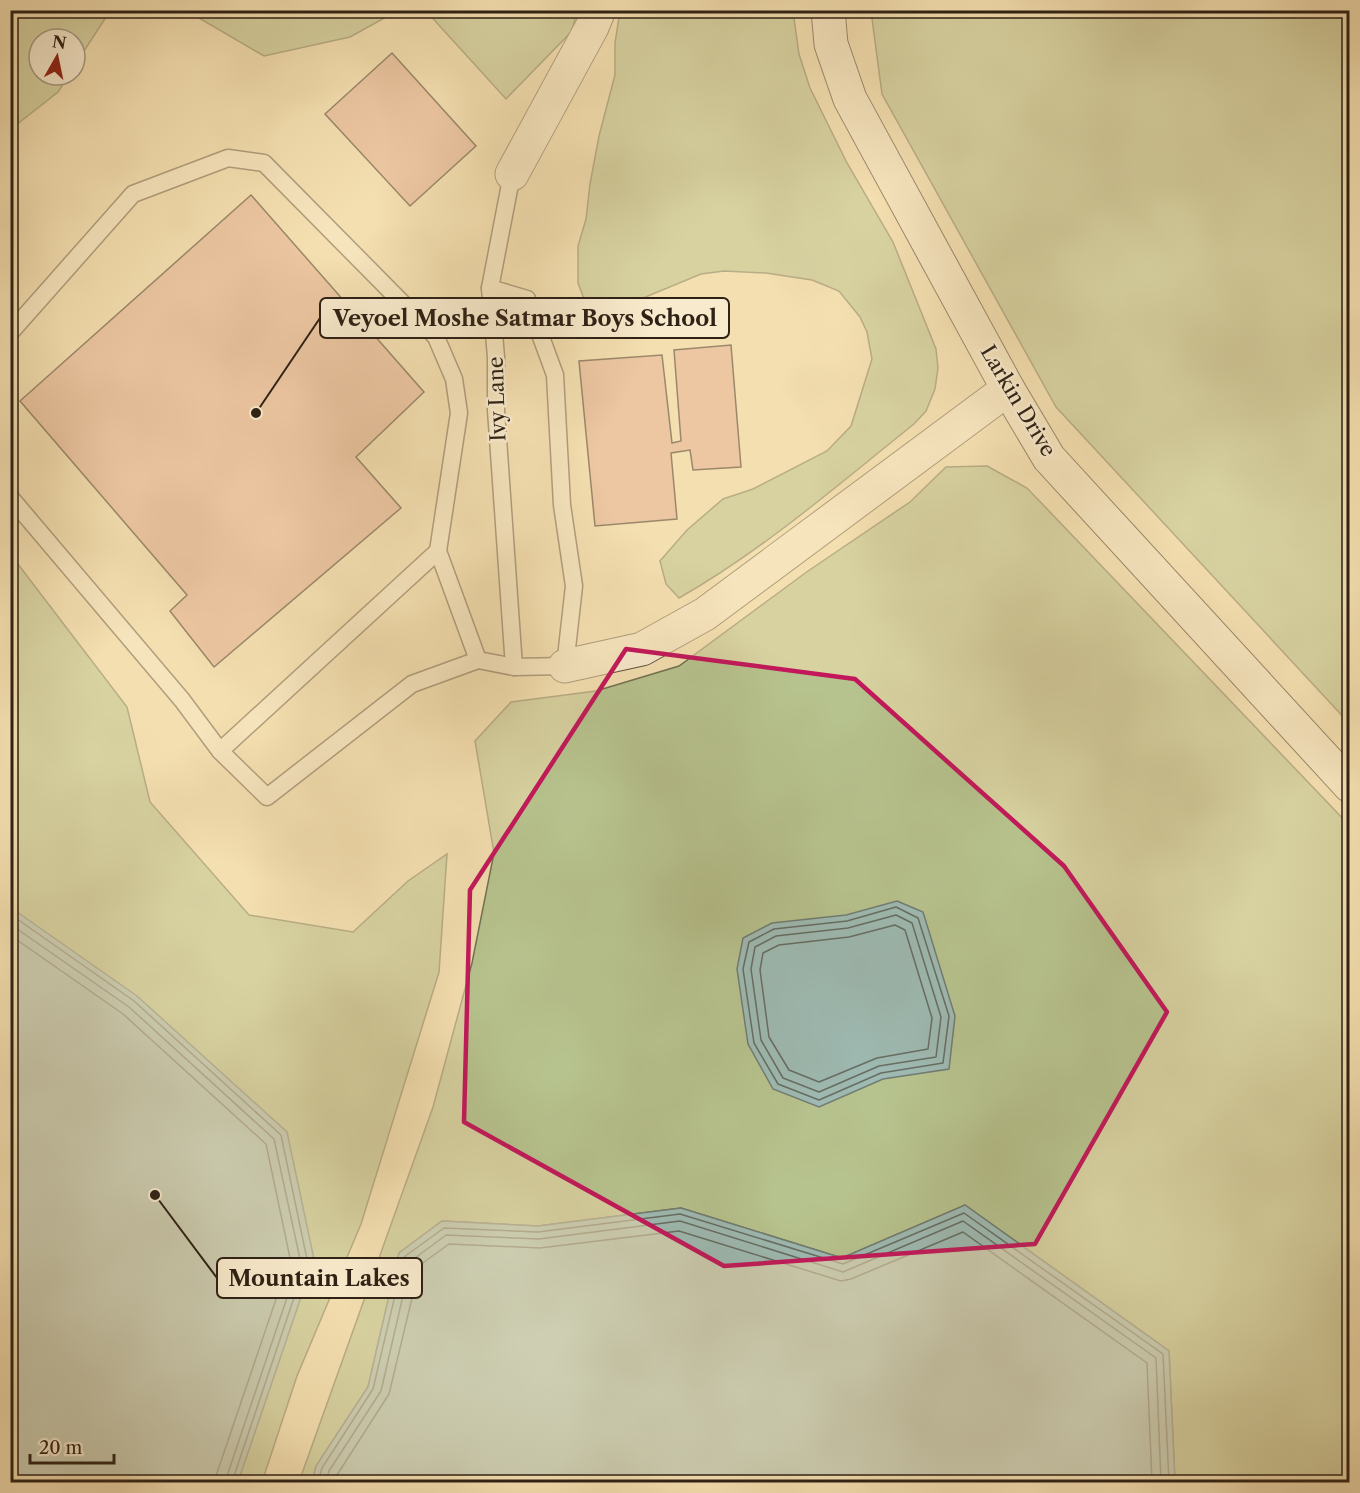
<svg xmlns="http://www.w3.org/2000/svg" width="1360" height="1493" viewBox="0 0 1360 1493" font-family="'Libre Caslon Text',serif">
	<rect width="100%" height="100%" fill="#f4dfb0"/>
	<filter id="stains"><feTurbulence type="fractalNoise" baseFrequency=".00333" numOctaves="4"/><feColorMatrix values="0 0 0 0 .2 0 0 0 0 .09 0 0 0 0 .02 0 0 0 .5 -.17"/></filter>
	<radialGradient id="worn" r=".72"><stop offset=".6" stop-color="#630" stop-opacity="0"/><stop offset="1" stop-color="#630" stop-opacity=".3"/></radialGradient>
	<g fill="#b7c38e" stroke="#727252" stroke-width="1.5">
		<polygon points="11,10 110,11 75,65 75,39 39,39 39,75 69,75 58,92 11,129"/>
		<polygon points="187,11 397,10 397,11 350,37 264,56"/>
		<polygon points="426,11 577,11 572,31 506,99"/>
		<path d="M620 11H793L799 54 810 88 847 163 893 242 936 349 938 368 935 389 926 411 914 424C839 484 762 551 679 598L666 584 660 561 687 530 723 499 753 489 827 451 851 426 872 359 867 332 860 317 839 291 812 280 766 273 724 271 701 274 631 303 606 309 586 304 578 283V246L586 219 590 184 599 136 615 75V43Z"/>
		<polygon points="871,11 1349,11 1349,723 1056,407 882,94"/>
		<polygon points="987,466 1027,488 1349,825 1349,1482 1175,1482 1169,1351 965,1205 842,1258 681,1208 538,1226 442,1221 399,1253 368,1387 316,1466 312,1482 299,1482 433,1107 472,963 494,853 475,741 511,702 596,691 679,666 808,571 910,502 946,467"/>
		<polygon points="11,555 127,707 150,802 249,915 353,932 408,881 447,854 439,972 361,1224 297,1376 262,1482 127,1482 11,979"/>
	</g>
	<g fill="#9ebbb4" stroke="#717d74" stroke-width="1.5">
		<polygon points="897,901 923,912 955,1016 949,1069 883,1079 819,1107 773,1089 748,1044 737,969 743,938 772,923 846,915"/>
		<polygon points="10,907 137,996 287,1132 314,1259 238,1482 11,1482"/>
		<polygon points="965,1205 1169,1351 1175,1482 312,1482 316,1466 368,1387 399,1253 442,1221 538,1226 681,1208 842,1258"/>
	</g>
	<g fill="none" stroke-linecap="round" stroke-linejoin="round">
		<g stroke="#666e64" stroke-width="1.5">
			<polygon points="896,907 918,918 949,1016 943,1063 881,1073 819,1100 778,1084 754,1043 743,969 749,942 774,929 847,921"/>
			<polyline points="10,914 134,1001 281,1135 307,1259 232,1482"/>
			<polygon points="896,915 912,923 941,1017 936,1057 879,1066 819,1092 783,1078 761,1040 751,969 755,947 776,936 848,928"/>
			<polyline points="10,924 129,1007 274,1139 300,1259 225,1482"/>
			<polygon points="895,925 905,930 932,1018 928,1049 877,1058 819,1082 789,1070 769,1037 760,970 763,953 779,945 849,937"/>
			<polyline points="10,935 123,1014 266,1144 290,1258 217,1473 216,1482"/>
			<polyline points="318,1482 322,1468 373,1389 404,1257 444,1228 538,1232 680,1214 843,1264 964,1213 1163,1354 1169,1482"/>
			<polyline points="326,1482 329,1471 381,1391 411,1261 446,1235 539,1239 680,1221 843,1272 963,1221 1156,1358 1161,1482"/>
			<polyline points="335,1482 337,1475 389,1394 420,1265 449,1244 540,1248 679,1231 841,1281 851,1279 963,1232 1147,1363 1152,1482"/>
		</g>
	</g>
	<g fill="#e2aa91" stroke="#2e2115" stroke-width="1.5">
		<polygon points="392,53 476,146 410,206 325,114"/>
		<polygon points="251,195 424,392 356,457 401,508 214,667 170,611 187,595 20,401"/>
		<polygon points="731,345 741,467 693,470 690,450 671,453 677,519 595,526 579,361 662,355 672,443 681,441 674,350"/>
	</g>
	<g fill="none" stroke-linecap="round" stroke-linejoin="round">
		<defs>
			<g id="lane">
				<polyline points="512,174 490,288 496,357 496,410 514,667"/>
				<polyline points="10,333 133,194 228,158 264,163 436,337 454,379 459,413 438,551 478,660"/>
				<polyline points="10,497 182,700 220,751"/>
				<polyline points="438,551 220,751 267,797 412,684 478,660 514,667 565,666 574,586 562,505 555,375 527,299 490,288"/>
			</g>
			<g id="street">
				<polyline points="512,174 592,27 599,10"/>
				<polyline points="565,666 642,649 705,614 1008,389"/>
			</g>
			<polyline id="secondary" points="828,10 831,44 850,99 1008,389 1049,458 1350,786"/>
		</defs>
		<use href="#lane" stroke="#60503c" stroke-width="19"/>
		<use href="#street" stroke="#60503c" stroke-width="35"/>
		<use href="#secondary" stroke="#2e2115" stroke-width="35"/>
		<use href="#lane" stroke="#f8eacc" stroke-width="16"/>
		<use href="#street" stroke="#f8eacc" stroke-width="33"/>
		<use href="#secondary" stroke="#f8eacc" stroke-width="33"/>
	</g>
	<path d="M0 0H1360V1493H0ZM626 649 855 679 1064 866 1167 1012 1035 1244 724 1266 464 1122 470 890Z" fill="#f4dfb0" fill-opacity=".55" fill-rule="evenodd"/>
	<path fill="none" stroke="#c2185b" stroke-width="4.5" stroke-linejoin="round" d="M626 649 855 679 1064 866 1167 1012 1035 1244 724 1266 464 1122 470 890Z"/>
	<g text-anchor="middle" stroke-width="5" stroke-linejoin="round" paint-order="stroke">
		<g font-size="21" fill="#2e2115" stroke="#f8eacc">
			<text transform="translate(497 399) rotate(-92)" y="7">Ivy Lane</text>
			<text transform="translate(1018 401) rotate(59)" y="7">Larkin Drive</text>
		</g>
	</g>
	<path fill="none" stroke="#2e2115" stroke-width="2" d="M256 413L320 318M155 1195L217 1278"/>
	<g fill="#2e2115" stroke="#f8eacc" stroke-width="2">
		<circle cx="256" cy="413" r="6"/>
		<circle cx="155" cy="1195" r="6"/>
	</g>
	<g fill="#f8eacc" stroke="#2e2115" stroke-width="2">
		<rect x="320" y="298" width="409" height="40" rx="6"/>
		<rect x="217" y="1258" width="205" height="40" rx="6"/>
	</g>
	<g font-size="22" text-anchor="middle" font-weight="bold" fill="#2e2115">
		<text x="525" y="326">Veyoel Moshe Satmar Boys School</text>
		<text x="319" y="1286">Mountain Lakes</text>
	</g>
	<rect width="1360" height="1493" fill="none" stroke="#f4dfb0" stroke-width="36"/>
	<rect x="12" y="12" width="1336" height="1469" fill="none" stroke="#2e2115" stroke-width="3"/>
	<rect x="18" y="18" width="1324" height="1457" fill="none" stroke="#2e2115" stroke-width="1.5"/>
	<g transform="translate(57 57) rotate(9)"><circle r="28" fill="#f8eacc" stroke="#a79a83" stroke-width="1.5"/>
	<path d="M0-4.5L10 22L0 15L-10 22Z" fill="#8f2418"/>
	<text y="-9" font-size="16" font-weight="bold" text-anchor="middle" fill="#2e2115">N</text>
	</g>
	<path d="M30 1454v9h84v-9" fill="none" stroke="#2e2115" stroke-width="3"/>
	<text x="39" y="1454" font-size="18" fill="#2e2115" stroke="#f8eacc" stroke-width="4.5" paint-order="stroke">20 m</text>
	<rect width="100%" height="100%" filter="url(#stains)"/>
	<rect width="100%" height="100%" fill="url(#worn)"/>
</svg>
